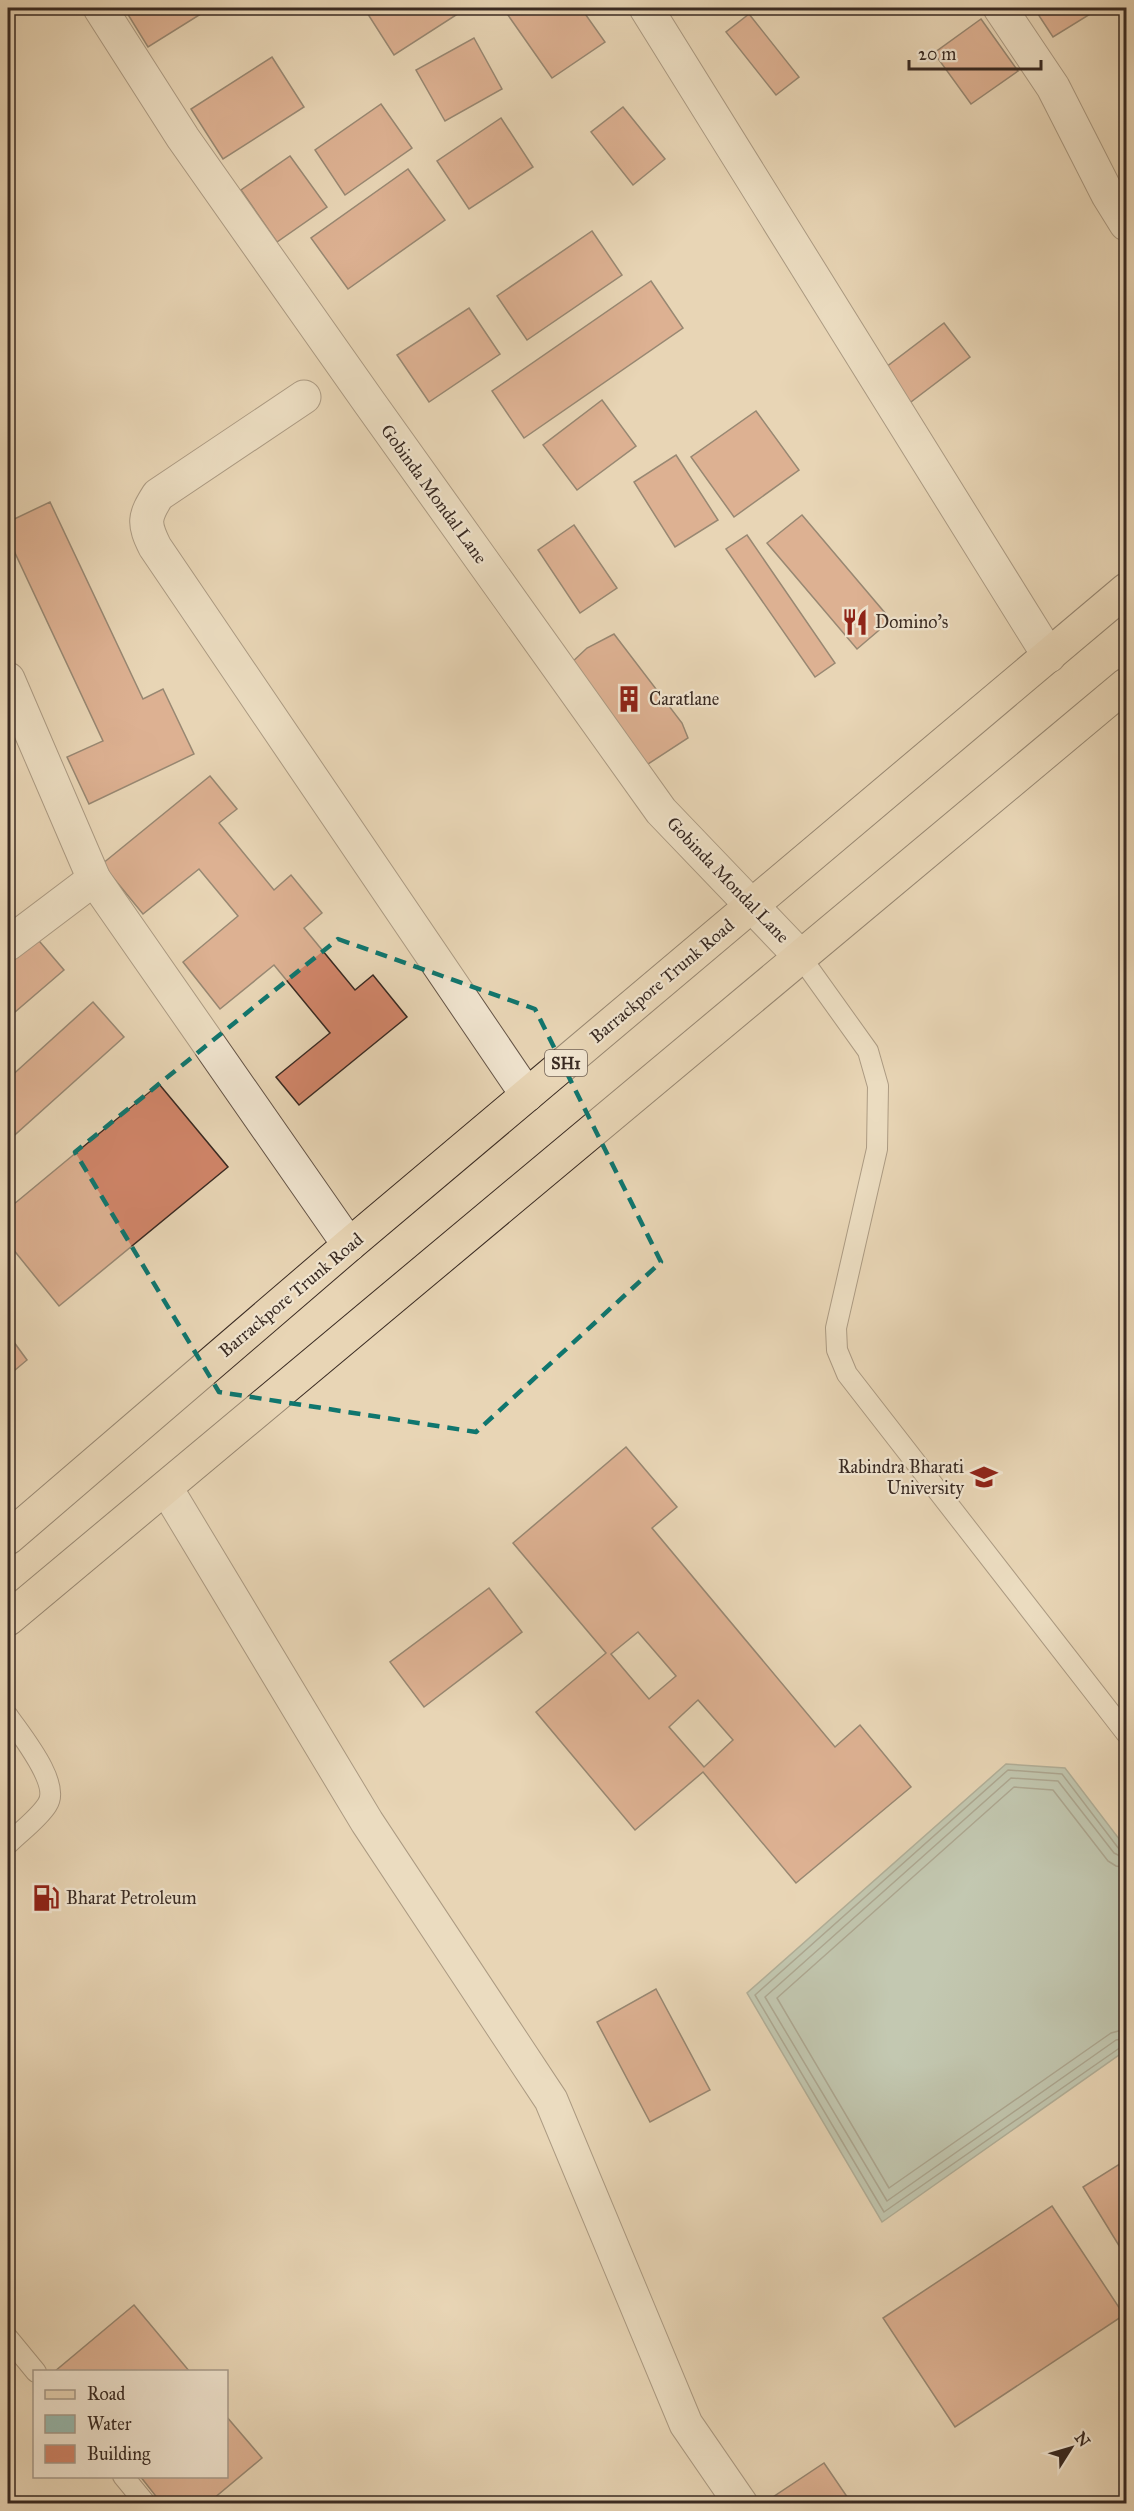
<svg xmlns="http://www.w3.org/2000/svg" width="1134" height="2511" viewBox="0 0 1134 2511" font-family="'IM FELL Great Primer',serif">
	<rect width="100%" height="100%" fill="#e8d5b5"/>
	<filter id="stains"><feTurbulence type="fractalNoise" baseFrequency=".00333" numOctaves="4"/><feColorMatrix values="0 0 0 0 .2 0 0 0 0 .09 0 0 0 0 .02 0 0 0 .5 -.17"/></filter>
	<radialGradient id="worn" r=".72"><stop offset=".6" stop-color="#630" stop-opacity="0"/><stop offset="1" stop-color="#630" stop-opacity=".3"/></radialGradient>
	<polygon fill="#97b9ae" stroke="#718076" stroke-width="1.5" points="1006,1764 1065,1768 1126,1848 1126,2050 882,2222 747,1993"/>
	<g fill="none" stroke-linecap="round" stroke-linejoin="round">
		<g stroke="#687268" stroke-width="1.5">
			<polyline points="1126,1851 1119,1849 1062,1774 1008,1770 755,1995 884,2212 1121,2047 1126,2045"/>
			<polyline points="1126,1859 1114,1853 1058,1781 1011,1778 765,1997 887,2201 1116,2040 1126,2038"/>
			<polyline points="1126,1868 1116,1866 1108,1861 1053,1790 1014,1787 777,1998 889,2188 1111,2033 1126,2029"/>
		</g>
	</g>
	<g fill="#d08569" stroke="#392a22" stroke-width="1.5" fill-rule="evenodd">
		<polygon points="124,8 201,8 204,12 148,47"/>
		<polygon points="364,8 467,8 394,55"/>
		<polygon points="503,8 581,8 605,42 552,78"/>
		<polygon points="1034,8 1100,8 1053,37"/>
		<polygon points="749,14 799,77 776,95 726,32"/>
		<polygon points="981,19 1018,71 971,104 934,53"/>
		<polygon points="474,38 502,89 445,121 416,70"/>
		<polygon points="272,57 304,107 223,159 191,109"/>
		<polygon points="381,104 412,148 345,195 315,150"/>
		<polygon points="623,107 665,159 633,185 591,132"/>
		<polygon points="501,118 533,167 469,209 437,161"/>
		<polygon points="290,156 327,207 277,242 241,190"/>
		<polygon points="408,169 445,220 348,289 311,238"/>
		<polygon points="592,231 622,275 527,340 497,296"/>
		<polygon points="651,281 683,328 524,438 492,391"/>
		<polygon points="469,308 500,354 429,402 397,355"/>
		<polygon points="944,323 970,357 903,408 877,374"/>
		<polygon points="602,400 636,446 577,490 543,445"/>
		<polygon points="756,411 799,470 734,517 691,457"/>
		<polygon points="676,455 718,520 675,547 634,482"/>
		<polygon points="50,502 143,699 163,689 194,754 89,804 67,757 103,741 8,538 8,522"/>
		<polygon points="802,515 891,620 857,649 767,543"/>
		<polygon points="574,525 617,588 580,613 538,550"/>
		<polygon points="747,535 835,663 815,677 726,549"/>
		<polygon points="614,634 682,723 688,738 645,766 570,664 587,648"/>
		<polygon points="210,776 237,809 219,823 274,890 291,875 322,913 304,928 355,990 373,975 407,1017 299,1105 276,1077 330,1033 274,965 220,1009 183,962 238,916 199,869 143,914 102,864"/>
		<polygon points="34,935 64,970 8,1018 8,957"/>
		<polygon points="93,1002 124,1037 8,1141 8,1079"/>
		<polygon points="159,1084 228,1167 59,1306 8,1243 8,1209"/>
		<polygon points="8,1334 27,1360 8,1376"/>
		<path d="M626 1447 677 1507 652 1528 835 1747 860 1725 911 1787 796 1883 703 1772 635 1830 536 1712 606 1653 513 1543ZM638 1632 676 1676 649 1699 611 1654ZM698 1700 733 1740 704 1767 669 1727Z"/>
		<polygon points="489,1588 522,1632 424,1707 390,1662"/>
		<polygon points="656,1989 710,2090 650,2122 597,2022"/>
		<polygon points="1126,2160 1126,2257 1083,2187"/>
		<polygon points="1052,2206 1124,2315 955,2427 883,2318"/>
		<polygon points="134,2305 190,2372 54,2372"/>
		<polygon points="226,2416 262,2458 207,2504 162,2504 140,2476 226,2476"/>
		<polygon points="824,2463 852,2504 774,2504 770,2499"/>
	</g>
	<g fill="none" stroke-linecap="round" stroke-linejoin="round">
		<defs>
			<g id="service">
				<polyline points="800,956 868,1051 878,1086 877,1149 836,1328 837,1350 847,1374 1126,1733"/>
				<path d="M8 1716C20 1734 62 1784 47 1805 38 1819 20 1832 8 1844"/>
				<polyline points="8,2338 36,2372"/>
				<polyline points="123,2476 146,2504"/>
			</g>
			<g id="minor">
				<polyline points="100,8 183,138 369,402 661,811 800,956"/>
				<polyline points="646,8 1049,656"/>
				<polyline points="1000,8 1053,87 1108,195 1126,224"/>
				<path d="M304 397 158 495C144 517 143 523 155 547L527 1095"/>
				<polyline points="8,679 94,879 349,1245"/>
				<polyline points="8,944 94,879"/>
			</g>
			<polyline id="tertiary" points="166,1488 367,1822 551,2100 686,2424 741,2504"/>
			<g id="primary">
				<polyline points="8,1538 349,1245 1126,590"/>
				<polyline points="8,1619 1126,685"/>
			</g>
		</defs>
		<use href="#service" stroke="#655547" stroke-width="22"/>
		<use href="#minor" stroke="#655547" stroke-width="35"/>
		<use href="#tertiary" stroke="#655547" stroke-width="35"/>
		<use href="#primary" stroke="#392a22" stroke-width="35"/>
		<use href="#service" stroke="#f0e4cf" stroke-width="20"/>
		<use href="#minor" stroke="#f0e4cf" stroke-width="33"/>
		<use href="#tertiary" stroke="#f0e4cf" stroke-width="33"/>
		<use href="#primary" stroke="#e8d5b5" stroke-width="33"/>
	</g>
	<path d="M0 0H1134V2511H0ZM338 939 535 1009 661 1262 476 1432 219 1392 75 1152Z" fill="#e8d5b5" fill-opacity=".55" fill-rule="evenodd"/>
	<path fill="none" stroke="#0f766e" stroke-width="4.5" stroke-dasharray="12 8" stroke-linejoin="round" d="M338 939 535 1009 661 1262 476 1432 219 1392 75 1152Z"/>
	<defs>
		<symbol id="restaurant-bare" viewBox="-9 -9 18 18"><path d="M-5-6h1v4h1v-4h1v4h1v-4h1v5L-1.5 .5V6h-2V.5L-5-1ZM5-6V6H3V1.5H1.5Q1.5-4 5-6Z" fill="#8f2418" stroke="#f0e4cf" stroke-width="2.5" paint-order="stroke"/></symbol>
		<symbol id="building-bare" viewBox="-9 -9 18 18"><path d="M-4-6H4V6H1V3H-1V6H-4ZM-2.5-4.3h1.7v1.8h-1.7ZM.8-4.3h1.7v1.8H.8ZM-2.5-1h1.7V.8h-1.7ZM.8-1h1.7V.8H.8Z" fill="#8f2418" stroke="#f0e4cf" stroke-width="2.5" paint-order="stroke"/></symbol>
		<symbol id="university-bare" viewBox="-9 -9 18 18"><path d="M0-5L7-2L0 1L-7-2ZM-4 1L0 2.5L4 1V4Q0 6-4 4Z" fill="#8f2418" stroke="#f0e4cf" stroke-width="2.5" paint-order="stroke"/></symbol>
		<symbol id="fuel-bare" viewBox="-9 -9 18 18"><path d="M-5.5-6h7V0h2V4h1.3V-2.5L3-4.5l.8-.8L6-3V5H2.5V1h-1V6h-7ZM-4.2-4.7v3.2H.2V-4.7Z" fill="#8f2418" stroke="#f0e4cf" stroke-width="2.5" paint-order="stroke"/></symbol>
	</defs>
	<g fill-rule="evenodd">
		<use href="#restaurant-bare" x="836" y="603" width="38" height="38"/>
		<use href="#building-bare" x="610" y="680" width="38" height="38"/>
		<use href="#university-bare" x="965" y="1458" width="38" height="38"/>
		<use href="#fuel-bare" x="27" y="1879" width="38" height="38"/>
	</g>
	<g text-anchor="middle" stroke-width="4.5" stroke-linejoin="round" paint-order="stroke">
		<rect fill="#f0e4cf" stroke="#706256" stroke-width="1.5" x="545" y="1050" width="42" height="26" rx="4.5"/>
		<g font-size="16" font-weight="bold" fill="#392a22">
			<text x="566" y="1069">SH1</text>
		</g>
		<g font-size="18" fill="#392a22" stroke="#f0e4cf">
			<text transform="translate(434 494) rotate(54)" y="6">Gobinda Mondal Lane</text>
			<text transform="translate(728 880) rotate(46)" y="6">Gobinda Mondal Lane</text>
			<text transform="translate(662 981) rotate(-40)" y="6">Barrackpore Trunk Road</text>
			<text transform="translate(291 1295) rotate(-40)" y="6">Barrackpore Trunk Road</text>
		</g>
		<g font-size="18" fill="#392a22" stroke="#f0e4cf" text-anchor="start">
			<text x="875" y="628">Domino's</text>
			<text x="649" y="705">Caratlane</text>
			<text x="964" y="1473" text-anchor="end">Rabindra Bharati<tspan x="964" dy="21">University</tspan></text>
			<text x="66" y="1904">Bharat Petroleum</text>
		</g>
	</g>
	<rect width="1134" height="2511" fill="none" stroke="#e8d5b5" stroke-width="30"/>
	<rect x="9" y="9" width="1116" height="2493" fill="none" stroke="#392a22" stroke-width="3"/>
	<rect x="15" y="15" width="1104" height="2481" fill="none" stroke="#392a22" stroke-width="1.5"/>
	<rect x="33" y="2370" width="195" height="108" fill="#f0e4cf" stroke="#a79a8a" stroke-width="1.5"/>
	<rect x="45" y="2390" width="30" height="9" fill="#e8d5b5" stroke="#a79a8a" stroke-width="1.5"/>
	<text x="87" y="2400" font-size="18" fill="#392a22">Road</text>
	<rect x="45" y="2415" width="30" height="18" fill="#97b9ae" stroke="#a79a8a" stroke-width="1.5"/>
	<text x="87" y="2430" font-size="18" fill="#392a22">Water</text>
	<rect x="45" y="2445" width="30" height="18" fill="#d08569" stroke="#a79a8a" stroke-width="1.5"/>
	<text x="87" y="2460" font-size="18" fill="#392a22">Building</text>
	<g transform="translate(1071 2448) rotate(53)" stroke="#f0e4cf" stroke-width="4.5" paint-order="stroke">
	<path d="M0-4.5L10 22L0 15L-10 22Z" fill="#392a22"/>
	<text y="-9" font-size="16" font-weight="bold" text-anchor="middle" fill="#392a22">N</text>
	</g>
	<path d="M909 60v9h132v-9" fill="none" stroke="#392a22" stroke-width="3"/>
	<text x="918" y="60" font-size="18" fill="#392a22" stroke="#f0e4cf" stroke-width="4.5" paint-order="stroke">20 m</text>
	<rect width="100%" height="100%" filter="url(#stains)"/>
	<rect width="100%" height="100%" fill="url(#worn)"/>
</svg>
